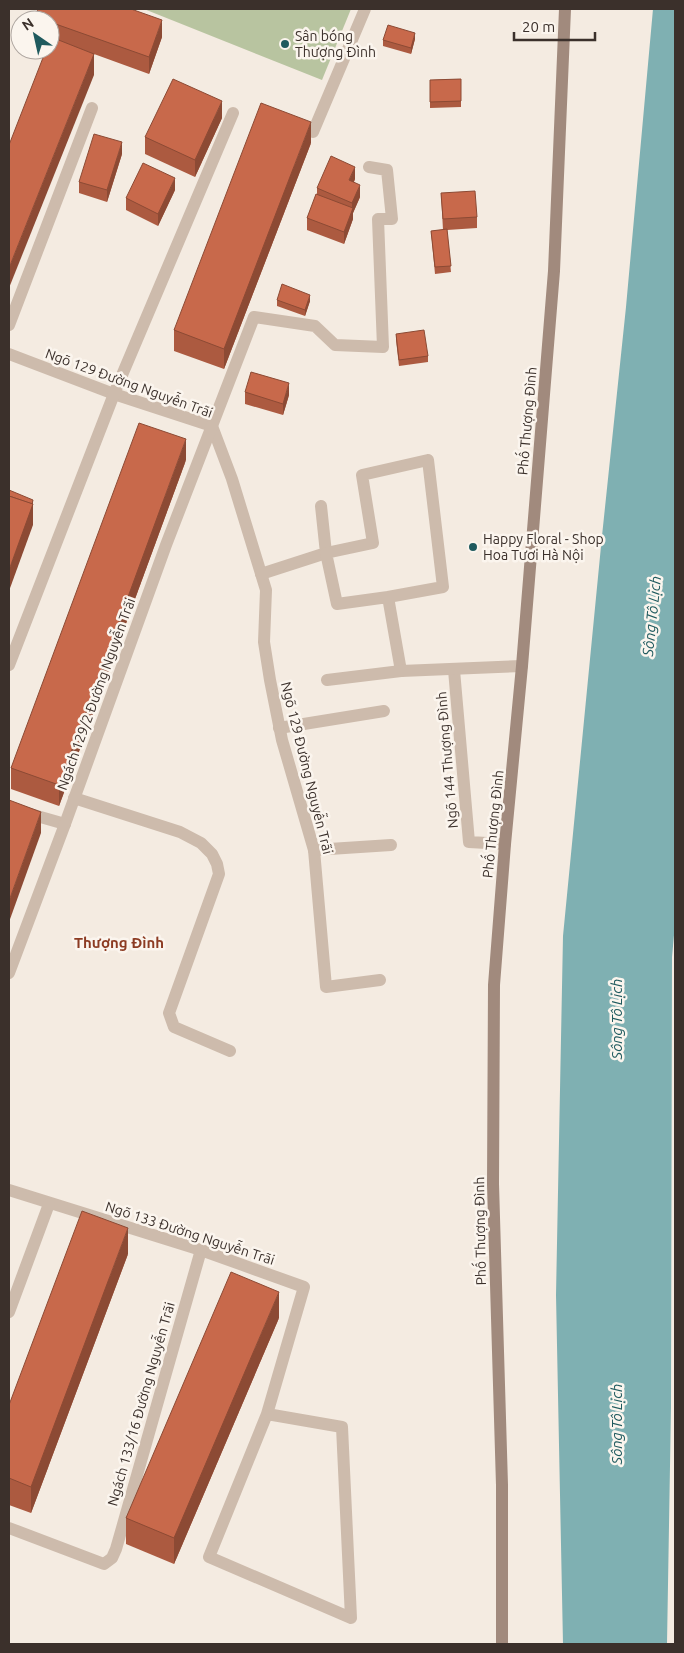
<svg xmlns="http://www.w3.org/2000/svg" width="684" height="1653" viewBox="0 0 684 1653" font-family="Ubuntu,sans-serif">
	<rect width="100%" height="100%" fill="#f4ebe1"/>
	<polygon fill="#b8c4a0" points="144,9 351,9 322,80"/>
	<polygon fill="#7fb0b2" points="653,9 675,9 675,924 672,957 671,1407 667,1644 563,1644 556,1295 563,936 602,536 626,307"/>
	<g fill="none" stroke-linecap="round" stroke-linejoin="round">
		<g stroke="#cdbbac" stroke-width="12">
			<polyline points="313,132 365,9"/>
			<polyline points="9,325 92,108"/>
			<polyline points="9,354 114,394 212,426"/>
			<polyline points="212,426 232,479 266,590 264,642 270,680 282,740 314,850 326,987 380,980"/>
			<polyline points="261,574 326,553 321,506"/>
			<polyline points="388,597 443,587 428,460 362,475 373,543 326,553 337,604 388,597 401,671"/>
			<polyline points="9,665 114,394 233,113"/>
			<polyline points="454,670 469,842 505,844"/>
			<polyline points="327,680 401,671 522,666"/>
			<polyline points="279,728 384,711"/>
			<polyline points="74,798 180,832 201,843 212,854 217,864 219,874 169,1013 174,1027 230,1051"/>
			<polyline points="9,808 65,824"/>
			<polyline points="314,850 391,845"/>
			<polyline points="9,973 65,824 166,545 254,317 315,326 335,345 383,347 378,219 392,219 387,170 369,167"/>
			<polyline points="9,1190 201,1250 304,1287 267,1414 209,1557 351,1618 342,1427 267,1414"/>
			<polyline points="9,1312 49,1204"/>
			<polyline points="9,1528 104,1564 112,1558 116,1549 201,1250"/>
		</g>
		<polyline stroke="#a18a7d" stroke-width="12" points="502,1644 502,1485 493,1184 494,985 505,844 522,666 554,271 565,9"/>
	</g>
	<g fill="#ac5a40">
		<polygon points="35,17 162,37 149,74 94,54 94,75 50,39 50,20 35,20"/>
		<polygon points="415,39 411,54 383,46 383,40"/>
		<polygon points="461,79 461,107 430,108 430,80"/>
		<polygon points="222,118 195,177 145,154 145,137"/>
		<polygon points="311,143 224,369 174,351 174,330"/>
		<polygon points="122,154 107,202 79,193 79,182"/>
		<polygon points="355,179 354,182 360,197 353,213 353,219 344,244 307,230 307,218 317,194 317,188"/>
		<polygon points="175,190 158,226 126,210 126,198"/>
		<polygon points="441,193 477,217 477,228 447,230 451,272 435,274 431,231 443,230"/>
		<polygon points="277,300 310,301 305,316 277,306"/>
		<polygon points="396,334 428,356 428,362 399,366 396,340"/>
		<polygon points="245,392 289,395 283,415 245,404"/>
		<polygon points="186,460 59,806 11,789 11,768"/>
		<polygon points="128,1254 31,1513 9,1505 9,1405"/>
		<polygon points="279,1318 174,1564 126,1544 126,1518"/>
	</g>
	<g fill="#8c4a34">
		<polygon points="162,20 162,37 149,74 149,57"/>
		<polygon points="415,33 415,39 411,54 411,48"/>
		<polygon points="94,54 94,75 9,288 9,268"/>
		<polygon points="222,101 222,118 195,177 195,160"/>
		<polygon points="311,122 311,143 224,369 224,349"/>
		<polygon points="122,142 122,154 107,202 107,190"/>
		<polygon points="355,167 355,179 349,192 349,180"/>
		<polygon points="175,178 175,190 158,226 158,214"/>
		<polygon points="360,185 360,197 353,213 353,219 344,244 344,232 352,211 352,203"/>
		<polygon points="310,295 310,301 305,316 305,310"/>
		<polygon points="289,383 289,395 283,415 283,404"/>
		<polygon points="186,439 186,460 59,806 59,785"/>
		<polygon points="33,500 33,525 9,591 9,570"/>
		<polygon points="41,812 41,833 9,922 9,901"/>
		<polygon points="128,1228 128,1254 31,1513 31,1487"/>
		<polygon points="279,1292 279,1318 174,1564 174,1538"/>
	</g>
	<g fill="#c8694b" stroke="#8c4a34">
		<polygon points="38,9 131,9 162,20 149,57 50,22 50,20 45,20 35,17"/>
		<polygon points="388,25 415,33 411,48 383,40"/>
		<polygon points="51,37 94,54 9,268 9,145 46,50 50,50 50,40"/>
		<polygon points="173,79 222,101 195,160 145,137"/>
		<polygon points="461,79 461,101 430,102 430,80"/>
		<polygon points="261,103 311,122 224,349 174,330"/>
		<polygon points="94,134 122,142 107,190 79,182"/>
		<polygon points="331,156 355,167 349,180 360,185 352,203 317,188"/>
		<polygon points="143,163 175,178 158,214 126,198"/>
		<polygon points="475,191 477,217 443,219 441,193"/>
		<polygon points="316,194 353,208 344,232 307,218"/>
		<polygon points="447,229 451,266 435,267 431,231"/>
		<polygon points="282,284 310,295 305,310 277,300"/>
		<polygon points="424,330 428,356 399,360 396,334"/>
		<polygon points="251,372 289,383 283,404 245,392"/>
		<polygon points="139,423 186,439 59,785 11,768"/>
		<polygon points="9,490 33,500 32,504 9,496"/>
		<polygon points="9,496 33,504 9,570"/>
		<polygon points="9,800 41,812 9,901"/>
		<polygon points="82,1211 128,1228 31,1487 9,1478 9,1405"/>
		<polygon points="231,1272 279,1292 174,1538 126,1518"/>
	</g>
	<g fill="#1f5a5e" stroke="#fbf5ee" stroke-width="2">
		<circle cx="285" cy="44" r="5"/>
		<circle cx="473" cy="547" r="5"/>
	</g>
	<g text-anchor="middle" stroke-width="5" stroke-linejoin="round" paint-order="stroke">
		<g font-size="14" fill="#3b302b" stroke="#fbf5ee" text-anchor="start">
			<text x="295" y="41">Sân bóng<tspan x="295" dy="16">Thượng Đình</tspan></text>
			<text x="483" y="544">Happy Floral - Shop<tspan x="483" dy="16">Hoa Tươi Hà Nội</tspan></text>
		</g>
		<g font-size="14" fill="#3b302b" stroke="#fbf5ee">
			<text transform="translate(129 383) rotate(20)" y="5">Ngõ 129 Đường Nguyễn Trãi</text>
			<text transform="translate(527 421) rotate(-85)" y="5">Phố Thượng Đình</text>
			<text transform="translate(96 694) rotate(-70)" y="5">Ngách 129/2 Đường Nguyễn Trãi</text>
			<text transform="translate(447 760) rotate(-95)" y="5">Ngõ 144 Thượng Đình</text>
			<text transform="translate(307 768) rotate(76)" y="5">Ngõ 129 Đường Nguyễn Trãi</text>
			<text transform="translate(493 824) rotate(-84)" y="5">Phố Thượng Đình</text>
			<text transform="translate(480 1231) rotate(-91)" y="5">Phố Thượng Đình</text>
			<text transform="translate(190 1233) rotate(18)" y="5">Ngõ 133 Đường Nguyễn Trãi</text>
			<text transform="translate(141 1404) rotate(-74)" y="5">Ngách 133/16 Đường Nguyễn Trãi</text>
		</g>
		<g font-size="15" font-style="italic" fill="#1f5a5e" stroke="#fbf5ee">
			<text transform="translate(652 616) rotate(-84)" y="5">Sông Tô Lịch</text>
			<text transform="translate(617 1019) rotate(-90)" y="5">Sông Tô Lịch</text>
			<text transform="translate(617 1424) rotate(-90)" y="5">Sông Tô Lịch</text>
		</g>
		<g font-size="15" font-weight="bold" fill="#8c3b22" stroke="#fbf5ee">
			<text x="119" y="948">Thượng Đình</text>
		</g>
	</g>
	<rect width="684" height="1653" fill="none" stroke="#3b302b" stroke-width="20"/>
	<g transform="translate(35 35) rotate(326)"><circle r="24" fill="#fbf5ee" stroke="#aea6a0"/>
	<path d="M0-4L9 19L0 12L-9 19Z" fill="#1f5a5e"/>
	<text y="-8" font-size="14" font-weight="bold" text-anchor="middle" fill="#3b302b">N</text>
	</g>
	<path d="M514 32v8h81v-8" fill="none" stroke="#3b302b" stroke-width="2.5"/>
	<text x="522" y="32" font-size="15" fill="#3b302b" stroke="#fbf5ee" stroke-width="4" paint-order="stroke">20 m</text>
</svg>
